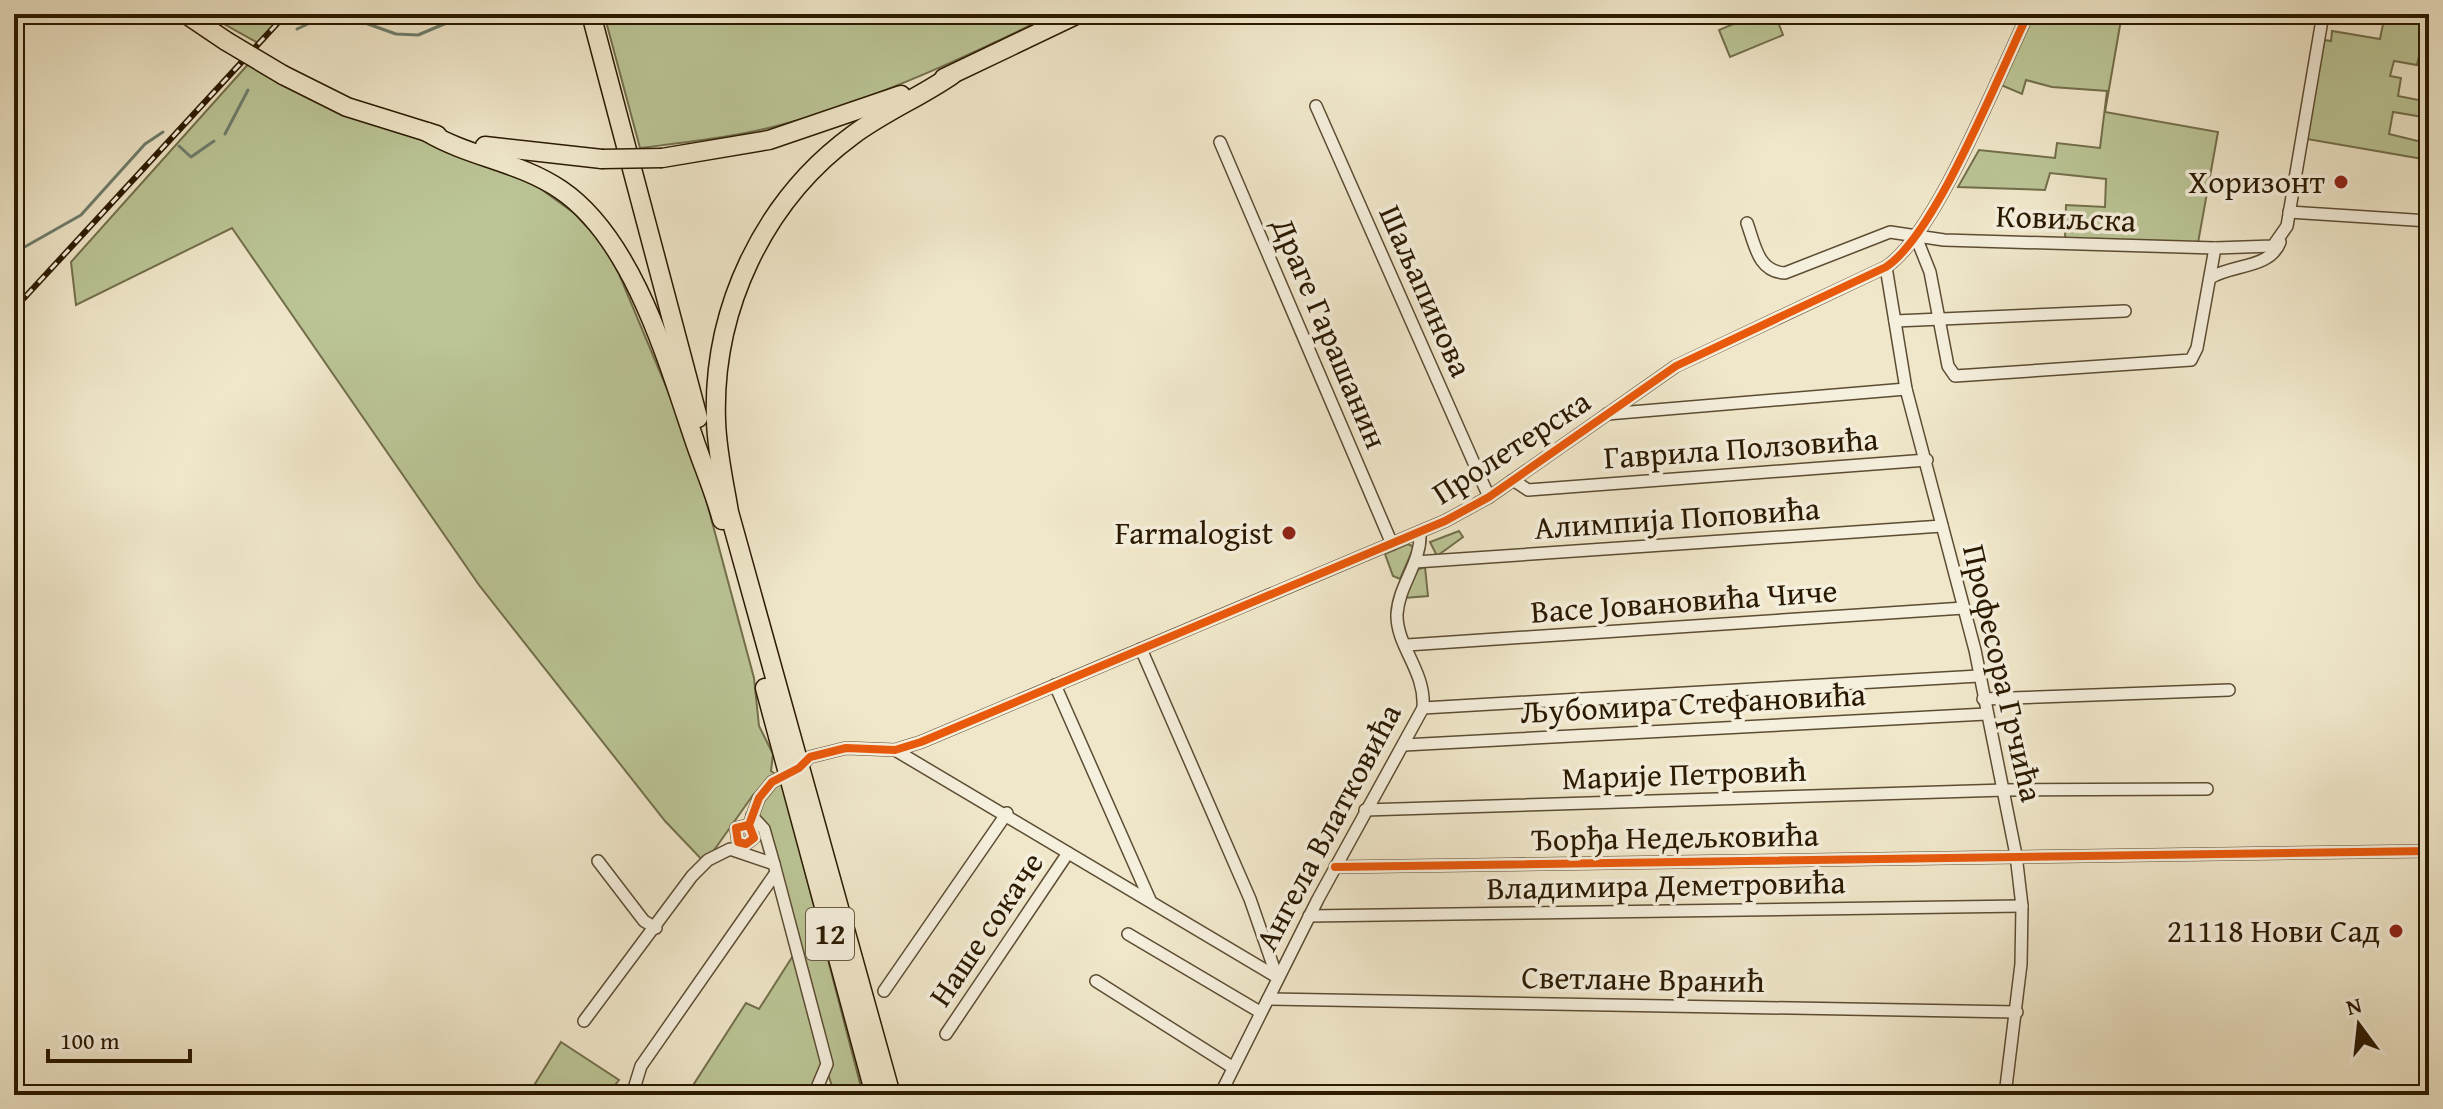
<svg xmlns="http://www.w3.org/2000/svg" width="2443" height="1109" viewBox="0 0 2443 1109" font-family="'Gentium Book Plus',serif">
	<rect width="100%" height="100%" fill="#f0e7ca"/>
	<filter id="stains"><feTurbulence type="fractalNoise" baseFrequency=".0025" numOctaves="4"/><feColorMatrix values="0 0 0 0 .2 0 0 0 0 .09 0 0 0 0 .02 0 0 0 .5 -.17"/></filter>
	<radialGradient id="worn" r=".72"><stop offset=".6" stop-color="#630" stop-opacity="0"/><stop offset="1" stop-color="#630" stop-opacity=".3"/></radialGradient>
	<g fill="#bbc596" stroke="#726f4b" stroke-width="2">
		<polygon points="206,14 285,14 258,43"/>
		<path d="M604 14H1054C967 56 877 99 784 124 737 137 688 142 640 148Z"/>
		<polygon points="1757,14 1775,14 1783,35 1730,57 1719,30"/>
		<polygon points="2034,14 2122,14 2105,112 2218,132 2198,243 2065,239 2066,205 2105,207 2106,179 2050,173 2045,190 1958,187 1979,150 2055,158 2057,143 2100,148 2107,91 2052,87 2026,80 2022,94 2001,85"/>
		<polygon points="2385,14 2424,14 2429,19 2429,53 2420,52 2417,65 2394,61 2390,76 2401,78 2398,96 2429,102 2429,118 2393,112 2389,134 2426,143 2423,159 2307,139 2324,40 2331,41 2332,31 2380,39"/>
		<polygon points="251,61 479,158 538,187 574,213 602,243 619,274 693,451 754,678 759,726 773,754 771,771 781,778 863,1095 835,1095 826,1068 807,1095 698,1095 690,1090 746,1003 759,1009 794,954 753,795 705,863 665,821 479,585 232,228 76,305 71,262"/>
		<polygon points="1459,531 1463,537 1437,556 1430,542"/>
		<polygon points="1408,544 1414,547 1400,579 1393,576 1385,554"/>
		<polygon points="1425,567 1428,596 1403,598 1416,570"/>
		<polygon points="561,1042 619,1080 607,1095 528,1095"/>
	</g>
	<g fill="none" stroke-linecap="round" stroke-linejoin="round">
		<g stroke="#6d7d6c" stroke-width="3">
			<polyline points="297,29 325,16 354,19 396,34 418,35 468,14"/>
			<polyline points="225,134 248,90"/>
			<polyline points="179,146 191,157 214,141"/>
			<polyline points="14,253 81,215 145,144 163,132"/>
		</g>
		<defs>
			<g id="street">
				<polyline points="1316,106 1489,497"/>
				<polyline points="1220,142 1392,544"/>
				<polyline points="2289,212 2429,221"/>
				<path d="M1747 223C1755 245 1758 272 1785 273L1890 232 1944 240 2215 248 2273 246 2287 226 2323 14"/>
				<polyline points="1916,237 1930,272 1948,366 1955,376 2191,360 2197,348 2215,248"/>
				<polyline points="1886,267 1906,389 1975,650 2016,855 2022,906 2021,964 2005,1095"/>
				<path d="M2210 278C2232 264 2270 269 2280 242"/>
				<polyline points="1895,321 2125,311"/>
				<polyline points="1607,414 1906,389"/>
				<polyline points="1513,480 1528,490 1927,460"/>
				<polyline points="1415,562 1942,526"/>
				<polyline points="1407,645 1964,608"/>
				<polyline points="1141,649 1250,899 1277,977"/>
				<polyline points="1055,685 1150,900"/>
				<polyline points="1983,699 2229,690"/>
				<polyline points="1423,708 1979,676"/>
				<polyline points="1404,745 1986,714"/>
				<polyline points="895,750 1277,977"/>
				<polyline points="1365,810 2005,790 2207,789"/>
				<polyline points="752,816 764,829 774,864"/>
				<path d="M749 825 736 828 738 842 746 844 754 838 749 825 759 798 772 782 799 768 810 757 846 748 895 750 921 742 1445 521 1489 497 1676 366 1886 267C1936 234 1999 74 2028 14"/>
				<polyline points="598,861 644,921 656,928"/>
				<polyline points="1335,867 2429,851"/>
				<polyline points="1309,916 2022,906"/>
				<polyline points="1128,934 1260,1012"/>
				<polyline points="1096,981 1232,1067"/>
				<polyline points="884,991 1007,813"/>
				<polyline points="1268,999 2017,1012"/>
				<polyline points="584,1021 692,876 708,860 730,849 774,864 827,1064 814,1095"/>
				<polyline points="946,1034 1068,853"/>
				<polyline points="632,1095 641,1066 775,874"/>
				<path d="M1220 1095 1318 899 1423 708C1426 671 1396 646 1397 614 1399 584 1422 562 1420 532"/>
			</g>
			<g id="primary">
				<polyline points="186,14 226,41"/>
				<polyline points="591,14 698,418"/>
				<polyline points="283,75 347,107 437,135"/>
				<polyline points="944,78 1078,14"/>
				<path d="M427 132C469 157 520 162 561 190 633 239 667 360 694 439 703 466 715 493 722 520"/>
				<polyline points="485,146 602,159"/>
				<polyline points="662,158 769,140 901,95"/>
				<polyline points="765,688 875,1095"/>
				<path d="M891 1095 729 512C724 482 717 452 716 421 712 310 763 201 853 135 884 112 920 97 952 75"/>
			</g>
		</defs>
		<use href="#street" stroke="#5c4c32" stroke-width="14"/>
		<use href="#primary" stroke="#2a1900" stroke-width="21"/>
		<use href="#street" stroke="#f5efdd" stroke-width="11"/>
		<use href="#primary" stroke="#f0e7ca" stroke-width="18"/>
		<defs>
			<polyline id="rail" points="14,309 286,14"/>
		</defs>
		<use href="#rail" stroke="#2a1900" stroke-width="6"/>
		<use href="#rail" stroke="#f5efdd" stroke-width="3" stroke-dasharray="9" stroke-linecap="butt"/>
		<defs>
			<g id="primary-bridge">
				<polyline points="226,41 283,75"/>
				<polyline points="602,159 662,158"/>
			</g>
		</defs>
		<use href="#primary-bridge" stroke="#2a1900" stroke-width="21" stroke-linecap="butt"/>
		<use href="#primary-bridge" stroke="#f0e7ca" stroke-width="18"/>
		<defs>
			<g id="cycleway">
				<path d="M749 825 736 828 738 842 746 844 754 838 749 825 759 798 772 782 799 768 810 757 846 748 895 750 921 742 1445 521 1489 497 1676 366 1886 267C1936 234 1999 74 2028 14"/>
				<polyline points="1335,867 2429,851"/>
			</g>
		</defs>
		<use href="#cycleway" stroke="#f5efdd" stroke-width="13"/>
		<use href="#cycleway" stroke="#e8590c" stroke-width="8"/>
	</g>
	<g fill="#8f2418" stroke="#f5efdd" stroke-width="3">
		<circle cx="2341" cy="182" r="8"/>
		<circle cx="1289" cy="533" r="8"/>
		<circle cx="2396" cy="931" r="8"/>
	</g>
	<g text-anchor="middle" stroke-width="7" stroke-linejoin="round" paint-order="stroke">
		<rect fill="#f5efdd" stroke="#675942" stroke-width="2" x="806" y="908" width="48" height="52" rx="6"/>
		<g font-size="30" font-weight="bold" fill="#2a1900">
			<text x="830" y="944">12</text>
		</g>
		<g font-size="32" fill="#2a1900" stroke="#f5efdd" text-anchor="end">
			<text x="2325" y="193">Хоризонт</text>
			<text x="1273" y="544">Farmalogist</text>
			<text x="2380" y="942">21118 Нови Сад</text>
		</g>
		<g font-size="32" fill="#2a1900" stroke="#f5efdd">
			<text transform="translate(2066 218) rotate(2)" y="11">Ковиљска</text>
			<text transform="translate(1426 291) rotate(66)" y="11">Шаљапинова</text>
			<text transform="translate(1330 333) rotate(67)" y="11">Драге Гарашанин</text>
			<text transform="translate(1511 447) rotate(-33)" y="11">Пролетерска</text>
			<text transform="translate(1741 448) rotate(-4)" y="11">Гаврила Ползовића</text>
			<text transform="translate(1677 518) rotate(-4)" y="11">Алимпија Поповића</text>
			<text transform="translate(1684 601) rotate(-4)" y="11">Васе Јовановића Чиче</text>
			<text transform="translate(2003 673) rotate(77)" y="11">Професора Грчића</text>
			<text transform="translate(1693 703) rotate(-3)" y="11">Љубомира Стефановића</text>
			<text transform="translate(1684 774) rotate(-2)" y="11">Марије Петровић</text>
			<text transform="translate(1328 827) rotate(-62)" y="11">Ангела Влатковића</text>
			<text transform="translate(1675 837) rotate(-1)" y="11">Ђорђа Недељковића</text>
			<text transform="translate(1666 885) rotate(-1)" y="11">Владимира Деметровића</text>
			<text transform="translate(986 929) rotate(-56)" y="11">Наше сокаче</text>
			<text transform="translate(1643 979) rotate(1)" y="11">Светлане Вранић</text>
		</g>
	</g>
	<rect width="2443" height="1109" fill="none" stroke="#f0e7ca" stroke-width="48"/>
	<rect x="16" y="16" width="2411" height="1077" fill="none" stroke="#2a1900" stroke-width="4"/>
	<rect x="24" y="24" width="2395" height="1061" fill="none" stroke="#2a1900" stroke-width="2"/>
	<g transform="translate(2359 1025) rotate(345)" stroke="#f5efdd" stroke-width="6" paint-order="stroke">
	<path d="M0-6L14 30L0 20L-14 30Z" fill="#2a1900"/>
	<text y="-12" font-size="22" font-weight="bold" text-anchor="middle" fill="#2a1900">N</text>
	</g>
	<path d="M48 1049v12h142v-12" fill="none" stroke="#2a1900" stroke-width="4"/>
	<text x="60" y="1049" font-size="24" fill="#2a1900" stroke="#f5efdd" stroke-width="6" paint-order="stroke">100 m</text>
	<rect width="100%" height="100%" filter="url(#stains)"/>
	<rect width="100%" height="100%" fill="url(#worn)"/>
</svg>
